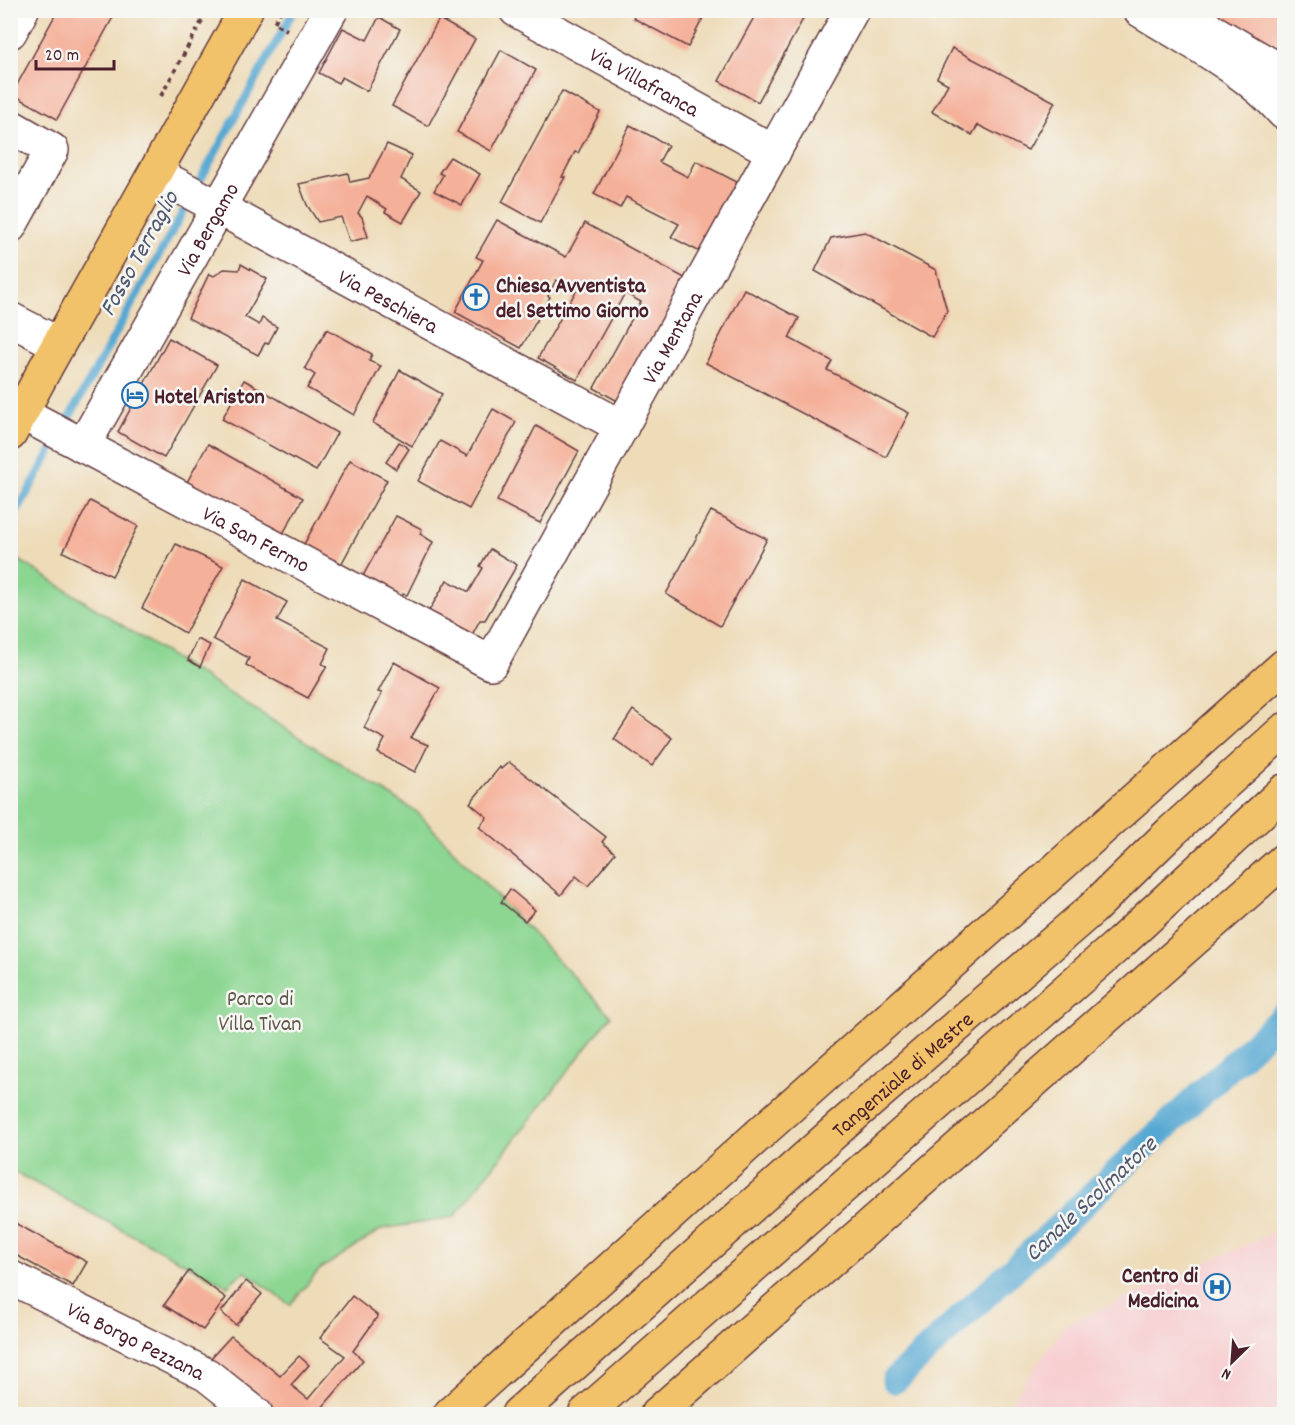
<svg xmlns="http://www.w3.org/2000/svg" width="1295" height="1425" viewBox="0 0 1295 1425" font-family="Dekko,sans-serif">
	<rect width="100%" height="100%" fill="#f6f6f2"/>
	<filter id="ink" filterUnits="userSpaceOnUse"><feTurbulence type="fractalNoise" baseFrequency=".0167" numOctaves="2"/><feDisplacementMap in="SourceGraphic" scale="12" xChannelSelector="R" yChannelSelector="G"/><feConvolveMatrix kernelMatrix="1 2 1 2 8 2 1 2 1" color-interpolation-filters="sRGB"/></filter>
	<filter id="wash" filterUnits="userSpaceOnUse"><feTurbulence type="fractalNoise" baseFrequency=".008" numOctaves="4" result="noise"/><feDisplacementMap in="SourceGraphic" scale="24" xChannelSelector="R" yChannelSelector="G"/><feGaussianBlur stdDeviation="1.35" result="paint"/><feColorMatrix in="noise" values="0 0 0 0 0 0 0 0 0 0 0 0 0 0 0 0 0 1.4 0 .05"/><feComposite in="paint" operator="in"/></filter>
	<g filter="url(#wash)">
		<rect width="100%" height="100%" fill="#eedcb9"/>
		<polygon fill="#f7cfd1" points="1284,1228 1284,1414 1002,1414 1065,1325"/>
		<polygon fill="#8cd692" stroke="#6b7a5e" stroke-width="1.5" points="16,558 417,812 611,1016 454,1217 382,1229 319,1270 290,1305 244,1271 227,1286 11,1170 10,568"/>
		<g fill="none" stroke-linecap="round" stroke-linejoin="round">
			<g stroke="#57a8d2" stroke-width="8">
				<polyline points="196,188 294,10"/>
				<polyline points="64,427 189,201"/>
				<polyline points="15,515 57,440"/>
			</g>
			<polyline stroke="#57a8d2" stroke-width="27" points="895,1380 1284,1016"/>
		</g>
		<g id="blocks">
			<g fill="#f5b099">
				<polygon points="58,10 117,10 57,119 12,94"/>
				<polygon points="637,10 707,10 688,47 633,18"/>
				<polygon points="758,10 788,10 803,19 758,102 719,81"/>
				<polygon points="1197,10 1284,10 1284,62"/>
				<polygon points="379,17 400,29 367,91 342,77 338,83 319,73 343,28 367,40"/>
				<polygon points="439,19 475,39 428,126 392,106"/>
				<polygon points="952,48 1055,102 1028,150 978,125 972,135 932,112 948,84 937,78"/>
				<polygon points="501,50 536,70 491,151 457,132"/>
				<polygon points="562,91 600,112 578,153 575,152 562,177 565,177 540,223 502,202"/>
				<polygon points="630,125 668,145 659,162 688,177 696,161 737,182 700,252 671,237 679,224 626,197 620,208 594,194"/>
				<polygon points="387,144 412,155 401,179 421,191 403,222 385,212 387,209 367,196 358,213 362,217 368,237 350,242 341,217 318,222 307,205 299,184 348,173 350,182 369,178"/>
				<polygon points="450,157 480,174 462,205 434,191 443,175 439,173"/>
				<polygon points="497,220 566,257 585,223 690,281 623,404 594,388 641,302 625,293 577,380 538,358 576,291 556,280 548,296 550,297 521,348 455,312 483,260 476,257"/>
				<polygon points="865,232 936,270 947,311 932,337 815,271 831,238"/>
				<polygon points="241,264 267,279 245,317 259,325 262,318 277,327 268,344 265,343 258,355 188,318 209,274 214,276 224,269 239,270"/>
				<polygon points="744,289 799,318 789,338 832,361 827,370 909,413 886,457 706,363"/>
				<polygon points="327,329 372,354 369,361 381,366 354,415 307,388 315,375 305,368"/>
				<polygon points="169,338 217,365 164,458 118,432"/>
				<polygon points="400,370 442,394 412,446 373,423"/>
				<polygon points="244,380 337,433 316,471 222,419"/>
				<polygon points="493,409 516,422 469,509 418,481 440,441 467,456"/>
				<polygon points="536,426 579,451 540,523 497,501"/>
				<polygon points="399,442 409,449 396,469 386,462"/>
				<polygon points="208,444 303,498 281,537 186,484"/>
				<polygon points="350,460 387,480 338,570 302,548"/>
				<polygon points="90,501 138,526 112,576 63,552"/>
				<polygon points="711,511 767,539 720,626 666,594"/>
				<polygon points="396,516 422,529 420,534 433,542 407,595 403,594 396,606 358,585"/>
				<polygon points="176,544 223,566 185,633 142,608"/>
				<polygon points="490,549 517,565 485,620 480,620 466,646 423,621 447,580 469,592 483,568 480,566"/>
				<polygon points="245,579 287,602 277,621 330,648 322,664 327,666 308,698 246,665 249,658 213,639"/>
				<polygon points="197,639 210,645 200,667 188,660"/>
				<polygon points="394,662 440,688 411,738 428,745 415,772 378,753 385,739 364,728 382,693 378,692"/>
				<polygon points="633,710 672,738 652,766 614,739"/>
				<polygon points="509,762 606,837 602,842 615,853 588,886 576,876 561,895 479,827 487,817 470,803 500,767 501,769"/>
				<polygon points="510,889 535,910 525,921 501,902"/>
				<polygon points="15,1223 87,1262 73,1286 10,1252 10,1231"/>
				<polygon points="189,1271 226,1298 203,1330 164,1305"/>
				<polygon points="246,1281 262,1294 236,1325 221,1312"/>
				<polygon points="352,1296 378,1316 353,1351 363,1360 321,1409 324,1412 322,1414 275,1414 210,1359 231,1336 280,1376 299,1356 309,1365 291,1385 308,1399 345,1356 320,1338"/>
			</g>
		</g>
	</g>
	<g filter="url(#ink)">
		<use href="#blocks" fill-opacity="0" stroke="#633b40" stroke-width="1.5"/>
		<g fill="none" stroke-linecap="round" stroke-linejoin="round">
			<defs>
				<g id="minor">
					<path id="s1" d="M516 10 774 152"/>
					<path d="M1140 10C1189 41 1246 69 1284 113"/>
					<polyline points="1186,10 1202,25 1284,73"/>
					<polyline points="10,32 22,10"/>
					<polyline points="10,126 52,150 10,226"/>
					<path id="s2" d="M155 173 622 427"/>
					<polyline points="10,319 58,344"/>
					<path id="s3" d="M22 413 491 663 852 10"/>
					<path id="s4" d="M83 446 331 10"/>
					<path id="s5" d="M10 1277 207 1375 256 1414"/>
				</g>
				<polyline id="major" points="10,434 47,365 246,10"/>
				<g id="highway">
					<polyline points="450,1414 765,1129 1284,666"/>
					<path id="s6" d="M518 1414 839 1128 1092 909 1171 832 1284 730"/>
					<polyline points="585,1414 1120,943 1284,791"/>
					<polyline points="657,1414 1284,860"/>
				</g>
			</defs>
			<use href="#minor" stroke="#633b40" stroke-width="36"/>
			<use href="#major" stroke="#633b40" stroke-width="36"/>
			<use href="#highway" stroke="#633b40" stroke-width="36"/>
			<g stroke="#633b40" stroke-width="4" stroke-dasharray="4.5 4.5" stroke-linecap="butt">
				<polyline points="281,10 274,23 287,30"/>
				<polyline points="161,96 208,10"/>
			</g>
			<use href="#minor" stroke="#fff" stroke-width="33"/>
			<use href="#major" stroke="#f2c26a" stroke-width="33"/>
			<use href="#highway" stroke="#f2c26a" stroke-width="33"/>
		</g>
	</g>
	<defs>
		<symbol id="church-ring" viewBox="-11 -11 22 22"><circle r="9.5" fill="#f6f6f2" stroke="#1f6fb2" stroke-width="1.5"/><path d="M-1.2-6h2.4v3.5h3.3v2.4h-3.3V6h-2.4V-.1h-3.3v-2.4h3.3Z" fill="#1f6fb2"/></symbol>
		<symbol id="hotel-ring" viewBox="-11 -11 22 22"><circle r="9.5" fill="#f6f6f2" stroke="#1f6fb2" stroke-width="1.5"/><path d="M-6-4.5h1.5V1H6V5H4.5V3h-9V5H-6ZM-4 0a1.8 1.8 0 1 1 3.6 0ZM.5 0V-2.5h3Q6-2.5 6 0Z" fill="#1f6fb2"/></symbol>
		<symbol id="hospital-ring" viewBox="-11 -11 22 22"><circle r="9.5" fill="#f6f6f2" stroke="#1f6fb2" stroke-width="1.5"/><path d="M-5-5h3v3.5h4V-5h3V5h-3V1.5h-4V5h-3Z" fill="#1f6fb2"/></symbol>
	</defs>
	<g fill-rule="evenodd">
		<use href="#church-ring" x="461" y="282" width="30" height="30"/>
		<use href="#hotel-ring" x="120" y="380" width="30" height="30"/>
		<use href="#hospital-ring" x="1202" y="1272" width="30" height="30"/>
	</g>
	<g text-anchor="middle" stroke-width="5" stroke-linejoin="round" paint-order="stroke">
		<g font-size="22" fill="#4a1f2b" stroke="#f6f6f2">
			<text dy="8" stroke="none"><textPath href="#s1" startOffset="147">Via Villafranca</textPath></text>
			<text dy="8" stroke="none"><textPath href="#s4" startOffset="250">Via Bergamo</textPath></text>
			<text dy="8" stroke="none"><textPath href="#s2" startOffset="266">Via Peschiera</textPath></text>
			<text dy="8" stroke="none"><textPath href="#s3" startOffset="904">Via Mentana</textPath></text>
			<text dy="8" stroke="none"><textPath href="#s3" startOffset="266">Via San Fermo</textPath></text>
			<text dy="8" stroke="none"><textPath href="#s6" startOffset="513">Tangenziale di Mestre</textPath></text>
			<text dy="8" stroke="none"><textPath href="#s5" startOffset="141">Via Borgo Pezzana</textPath></text>
		</g>
		<g font-size="22" font-weight="bold" fill="#4a1f2b" stroke="#f6f6f2" text-anchor="start">
			<text x="496" y="292">Chiesa Avventista<tspan x="496" dy="25">del Settimo Giorno</tspan></text>
			<text x="154" y="403">Hotel Ariston</text>
			<text x="1198" y="1282" text-anchor="end">Centro di<tspan x="1198" dy="25">Medicina</tspan></text>
		</g>
		<g font-size="22" fill="#5e564a" stroke="#f6f6f2">
			<text x="260" y="1005">Parco di<tspan x="260" dy="25">Villa Tivan</tspan></text>
		</g>
		<g font-size="24" font-style="italic" fill="#4f566e" stroke="#f6f6f2">
			<text transform="translate(138 253) rotate(-61)" y="8">Fosso Terraglio</text>
			<text transform="translate(1090 1198) rotate(-43)" y="8">Canale Scolmatore</text>
		</g>
	</g>
	<rect width="1295" height="1425" fill="none" stroke="#f6f6f2" stroke-width="36"/>
	<g transform="translate(1232 1362) rotate(205)" stroke="#f6f6f2" stroke-width="4.5" paint-order="stroke">
	<path d="M0-4.5L10 22L0 15L-10 22Z" fill="#4a1f2b"/>
	<text y="-9" font-size="16" font-weight="bold" text-anchor="middle" fill="#4a1f2b">N</text>
	</g>
	<path d="M36 60v9h78v-9" fill="none" stroke="#4a1f2b" stroke-width="3"/>
	<text x="45" y="60" font-size="18" fill="#4a1f2b" stroke="#f6f6f2" stroke-width="4.5" paint-order="stroke">20 m</text>
</svg>
